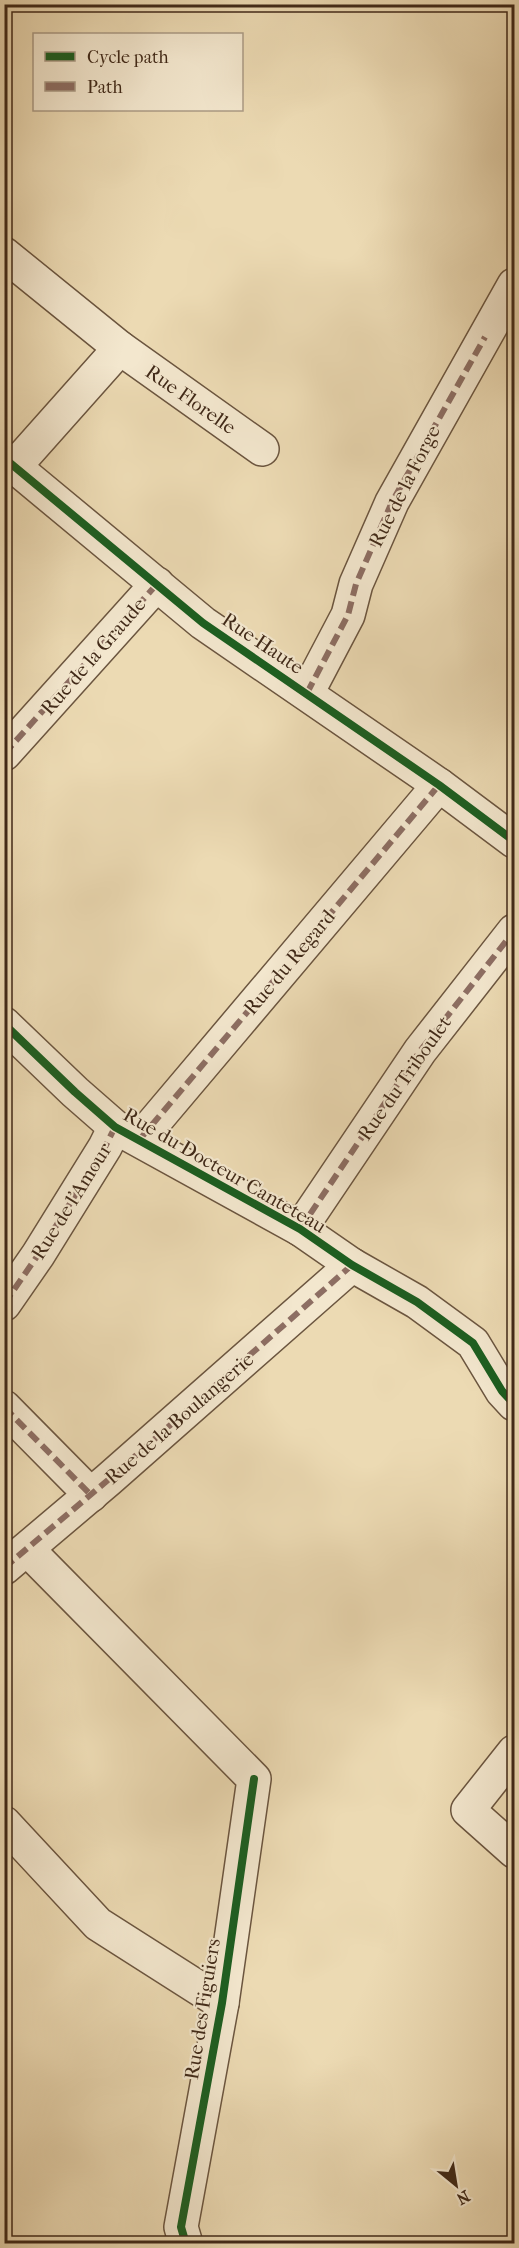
<svg xmlns="http://www.w3.org/2000/svg" width="519" height="2248" viewBox="0 0 519 2248" font-family="'IM FELL French Canon',serif">
	<rect width="100%" height="100%" fill="#ecdab3"/>
	<filter id="stains"><feTurbulence type="fractalNoise" baseFrequency=".00333" numOctaves="4"/><feColorMatrix values="0 0 0 0 .2 0 0 0 0 .09 0 0 0 0 .02 0 0 0 .5 -.17"/></filter>
	<radialGradient id="worn" r=".72"><stop offset=".6" stop-color="#630" stop-opacity="0"/><stop offset="1" stop-color="#630" stop-opacity=".3"/></radialGradient>
	<g fill="none" stroke-linecap="round" stroke-linejoin="round">
		<defs>
			<g id="minor">
				<polyline points="4,254 120,348 262,449"/>
				<polyline points="4,458 203,623 439,785 514,841"/>
				<polyline points="15,466 120,348"/>
				<polyline points="307,693 348,615 356,584 392,502 514,285"/>
				<polyline points="4,754 157,584"/>
				<polyline points="4,1024 75,1092 115,1127 300,1229 352,1265 417,1302 473,1343 502,1391 514,1404"/>
				<polyline points="140,1139 439,785"/>
				<polyline points="300,1229 420,1051 514,931"/>
				<polyline points="4,1304 38,1255 105,1147 115,1127"/>
				<polyline points="4,1407 91,1495"/>
				<polyline points="28,1550 254,1779 222,2003 181,2227 186,2244"/>
				<polyline points="4,1568 108,1480 352,1265"/>
				<polyline points="514,1752 468,1810 514,1851"/>
				<polyline points="4,1823 98,1924 222,2003"/>
			</g>
		</defs>
		<use href="#minor" stroke="#6b553f" stroke-width="36"/>
		<use href="#minor" stroke="#f3e7ce" stroke-width="33"/>
		<g stroke="#8d6e63" stroke-width="6" stroke-dasharray="12 6" stroke-linecap="butt">
			<polyline points="307,693 348,615 356,584 392,502 485,337"/>
			<polyline points="4,754 157,584"/>
			<polyline points="140,1139 439,785"/>
			<polyline points="300,1229 420,1051 514,931"/>
			<polyline points="4,1304 38,1255 105,1147 115,1127"/>
			<polyline points="4,1407 91,1495"/>
			<polyline points="4,1568 108,1480 352,1265"/>
			<polyline points="4,1823 5,1824"/>
		</g>
		<defs>
			<g id="cycleway">
				<polyline points="4,458 203,623 439,785 514,841"/>
				<polyline points="4,1024 75,1092 115,1127 300,1229 352,1265 417,1302 473,1343 502,1391 514,1404"/>
				<polyline points="186,2244 181,2227 222,2003 254,1779"/>
			</g>
		</defs>
		<use href="#cycleway" stroke="#f3e7ce" stroke-width="11"/>
		<use href="#cycleway" stroke="#1b5e20" stroke-width="8"/>
	</g>
	<g text-anchor="middle" stroke-width="4.5" stroke-linejoin="round" paint-order="stroke">
		<g font-size="20" fill="#402918" stroke="#f3e7ce">
			<text transform="translate(191 399) rotate(35)" y="7">Rue Florelle</text>
			<text transform="translate(404 486) rotate(-63)" y="7">Rue de la Forge</text>
			<text transform="translate(263 643) rotate(34)" y="7">Rue Haute</text>
			<text transform="translate(93 656) rotate(-49)" y="7">Rue de la Graude</text>
			<text transform="translate(289 962) rotate(-50)" y="7">Rue du Regard</text>
			<text transform="translate(404 1078) rotate(-55)" y="7">Rue du Triboulet</text>
			<text transform="translate(225 1170) rotate(30)" y="7">Rue du Docteur Canteteau</text>
			<text transform="translate(71 1201) rotate(-58)" y="7">Rue de l'Amour</text>
			<text transform="translate(179 1418) rotate(-41)" y="7">Rue de la Boulangerie</text>
			<text transform="translate(202 2009) rotate(-81)" y="7">Rue des Figuiers</text>
		</g>
	</g>
	<rect width="519" height="2248" fill="none" stroke="#ecdab3" stroke-width="24"/>
	<rect x="6" y="6" width="507" height="2236" fill="none" stroke="#402918" stroke-width="3"/>
	<rect x="12" y="12" width="495" height="2224" fill="none" stroke="#402918" stroke-width="1.5"/>
	<rect x="33" y="33" width="210" height="78" fill="#f3e7ce" stroke="#ab9b85" stroke-width="1.5"/>
	<rect x="45" y="52" width="30" height="9" fill="#1b5e20" stroke="#ab9b85" stroke-width="1.5"/>
	<text x="87" y="63" font-size="18" fill="#402918">Cycle path</text>
	<rect x="45" y="82" width="30" height="9" fill="#8d6e63" stroke="#ab9b85" stroke-width="1.5"/>
	<text x="87" y="93" font-size="18" fill="#402918">Path</text>
	<g transform="translate(456 2185) rotate(150)" stroke="#f3e7ce" stroke-width="4.5" paint-order="stroke">
	<path d="M0-4.5L10 22L0 15L-10 22Z" fill="#402918"/>
	<text y="-9" font-size="16" font-weight="bold" text-anchor="middle" fill="#402918">N</text>
	</g>
	<rect width="100%" height="100%" filter="url(#stains)"/>
	<rect width="100%" height="100%" fill="url(#worn)"/>
</svg>
